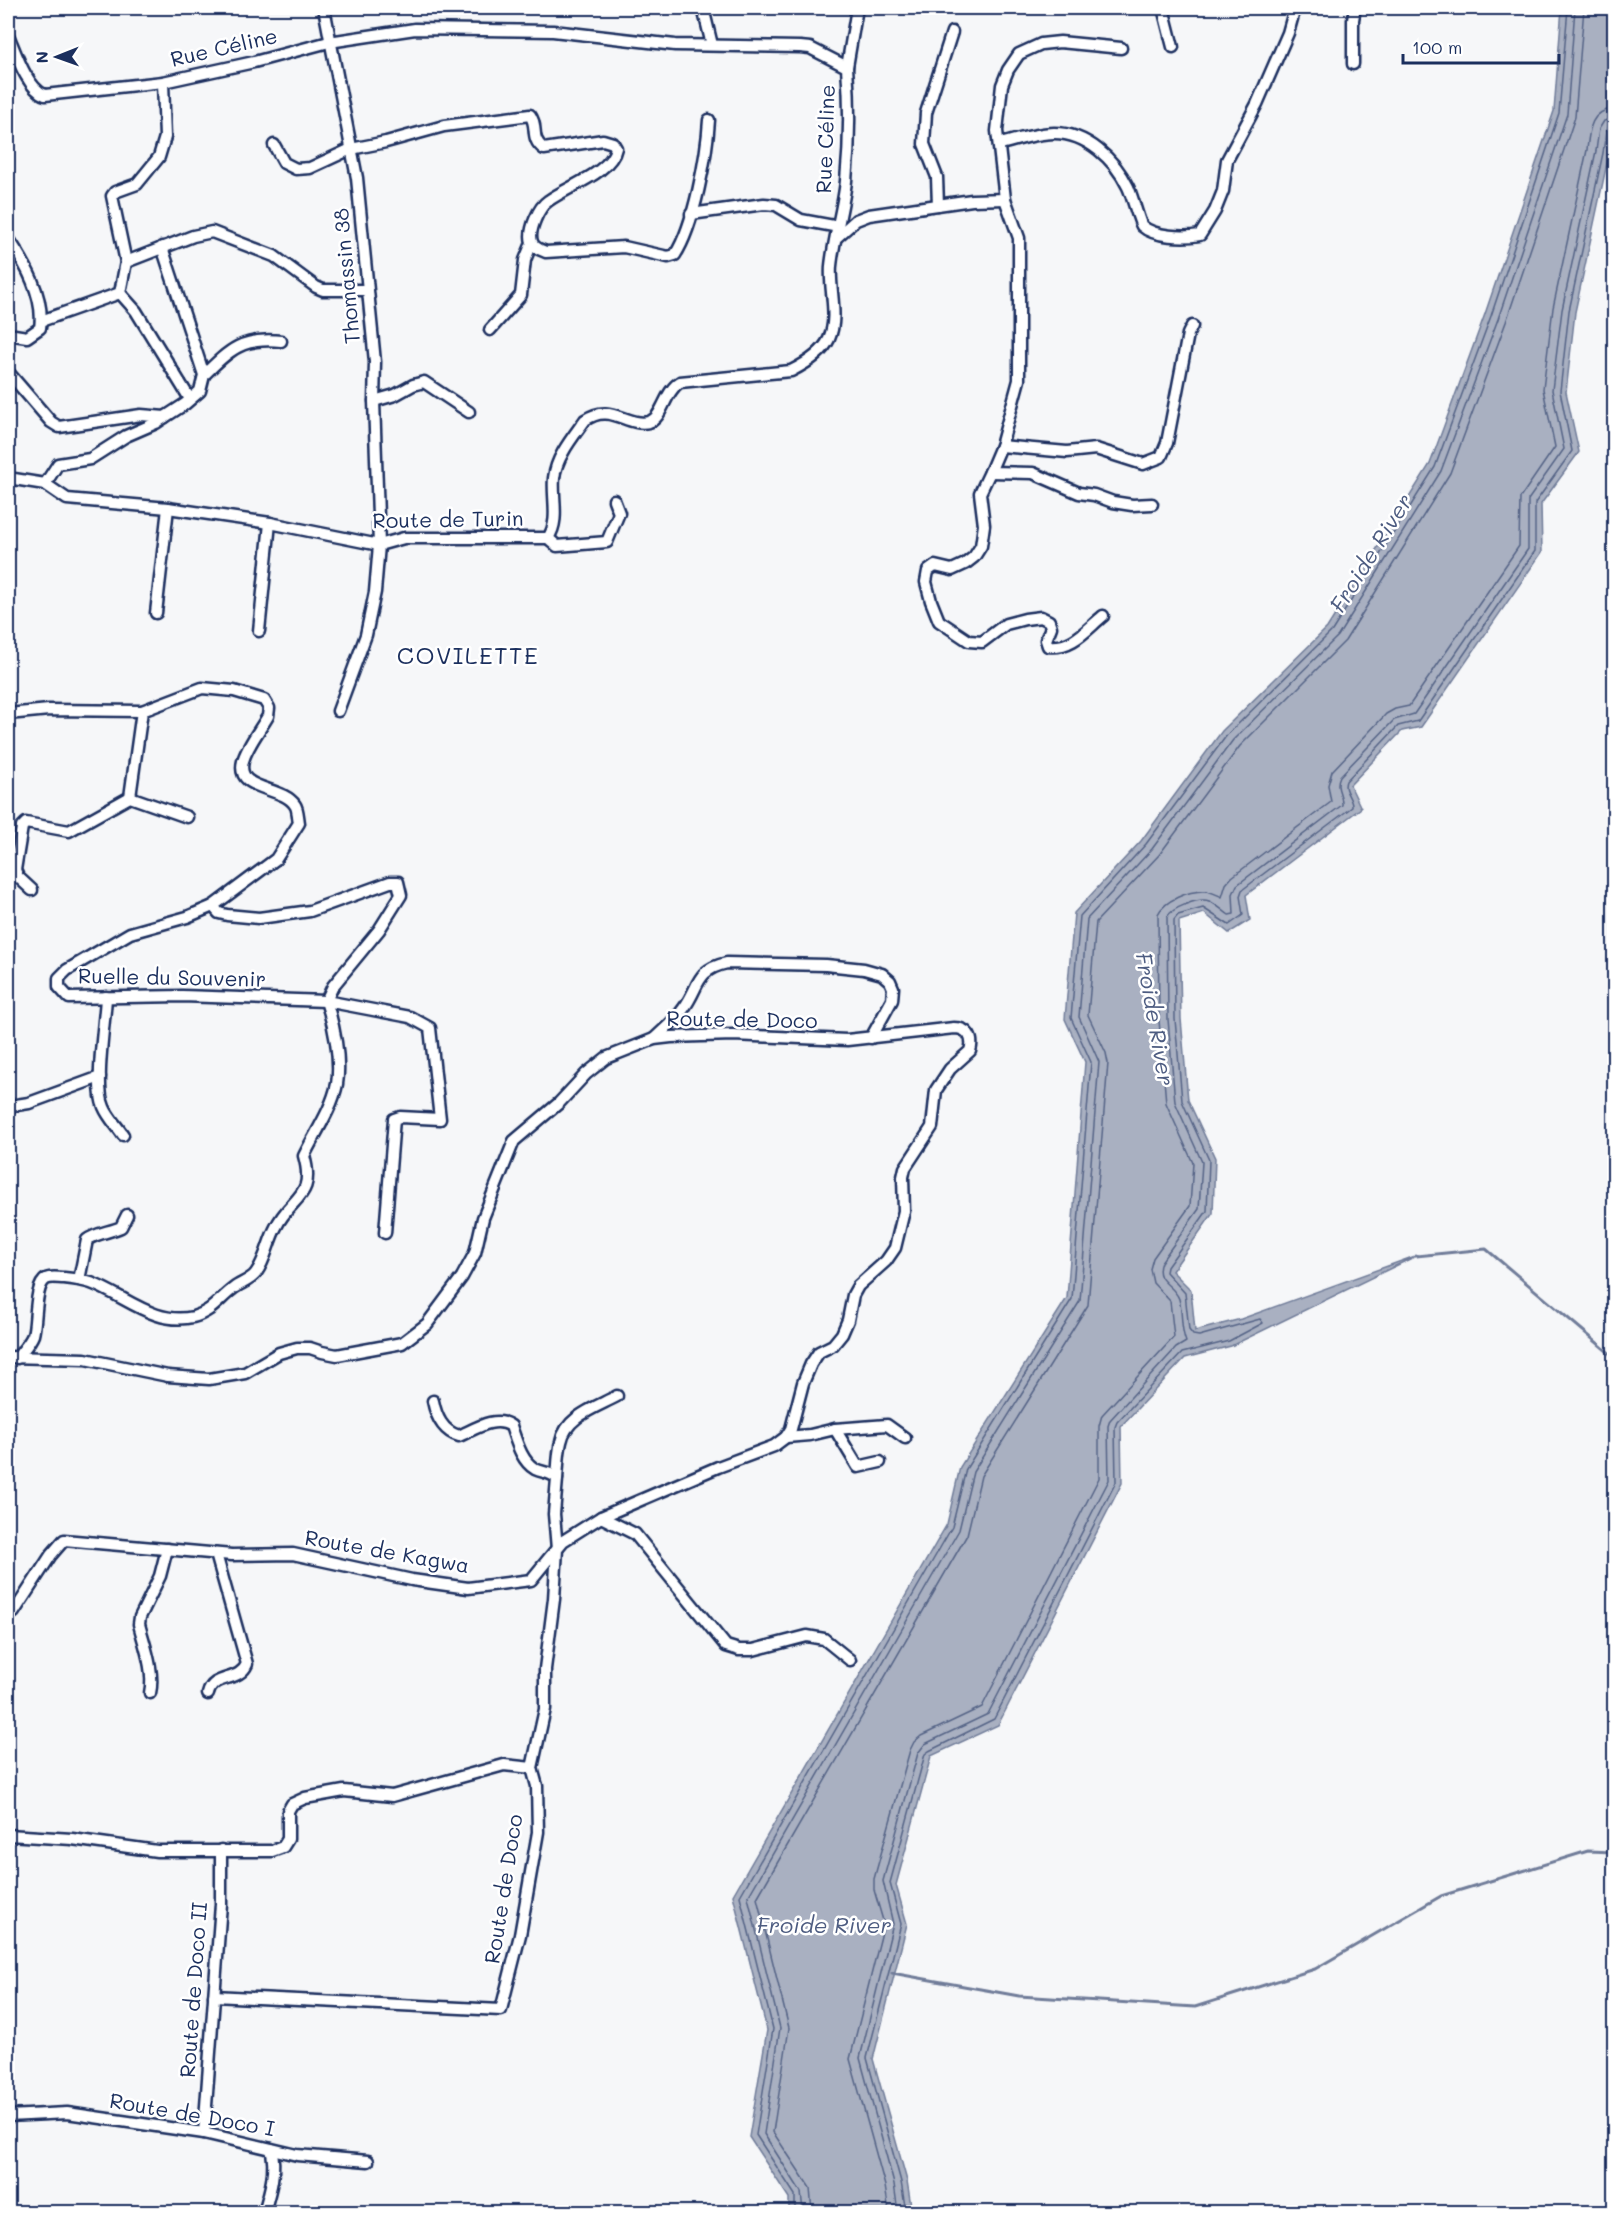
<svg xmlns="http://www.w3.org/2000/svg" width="1622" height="2220" viewBox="0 0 1622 2220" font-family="Mali,sans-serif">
	<rect width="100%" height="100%" fill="#f6f7f9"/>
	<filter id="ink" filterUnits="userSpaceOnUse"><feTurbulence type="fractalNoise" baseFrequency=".0167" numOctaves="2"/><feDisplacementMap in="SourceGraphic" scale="12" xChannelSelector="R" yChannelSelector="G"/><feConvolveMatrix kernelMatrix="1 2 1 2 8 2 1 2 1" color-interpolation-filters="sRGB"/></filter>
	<g filter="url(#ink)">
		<polygon fill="#a9b0c1" stroke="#707c99" stroke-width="1.5" points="1562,8 1614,8 1614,113 1609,154 1575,312 1566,392 1579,452 1541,504 1542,552 1421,727 1402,731 1350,785 1361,808 1246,895 1250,920 1229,933 1204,913 1179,921 1181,1019 1188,1100 1215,1158 1213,1213 1172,1271 1191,1290 1195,1331 1241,1319 1418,1255 1231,1346 1185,1358 1121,1426 1122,1483 998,1725 931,1756 896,1885 907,1924 873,2059 907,2181 912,2212 789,2212 789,2198 749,2137 767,2030 733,1895 947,1524 960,1467 1067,1298 1085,1062 1065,1019 1074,913 1141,841 1222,731 1327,628 1430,464 1485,314 1554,111"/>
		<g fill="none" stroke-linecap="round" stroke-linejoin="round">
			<g stroke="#546386" stroke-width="1.5">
				<polyline points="795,2212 795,2195 756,2135 773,2029 740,1896 952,1527 966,1469 1072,1299 1091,1062 1071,1018 1080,916 1146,844 1227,735 1332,631 1435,467 1491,316 1559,113 1568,8"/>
				<polyline points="803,2212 801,2192 764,2134 780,2028 748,1897 959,1530 973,1472 1080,1301 1099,1062 1079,1017 1087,919 1152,849 1233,740 1338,636 1441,471 1498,319 1567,114 1575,8"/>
				<polyline points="812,2212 810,2188 773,2132 789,2028 757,1898 967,1535 981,1476 1088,1305 1108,1063 1106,1053 1088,1015 1096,922 1159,855 1240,746 1345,641 1450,473 1506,322 1575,117 1584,8"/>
				<path d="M889 2212 885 2186 850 2059 884 1924 874 1890V1879L910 1750 914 1742 921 1736 982 1707 1099 1478V1426L1102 1415 1174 1337 1170 1301 1153 1283 1150 1269 1153 1258 1190 1206 1193 1163 1166 1103 1159 1020 1158 914C1165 900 1188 891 1204 891 1211 891 1217 895 1222 897L1226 884 1232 877 1331 802 1328 785 1332 771 1386 714 1395 709 1409 706 1519 546 1520 498 1555 447 1543 389 1553 308 1587 150C1589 131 1590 110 1614 109"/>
				<path d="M898 2212 894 2184 860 2058 893 1924 883 1881 918 1753 925 1744 988 1714 1109 1480 1108 1426 1110 1420 1176 1348 1186 1342C1180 1328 1183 1313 1179 1299 1174 1284 1153 1282 1161 1262L1199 1209 1202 1162 1175 1102 1168 1019 1167 917C1172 908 1199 897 1209 901 1216 904 1223 911 1229 915L1234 914 1233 894 1237 885 1342 805C1343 794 1334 788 1340 776L1394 720 1414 714 1528 549V500L1564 449 1552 390 1562 310 1596 151 1599 129 1604 121 1614 118"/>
				<path d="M906 2212 901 2182 867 2058 901 1924 890 1883 925 1754 929 1751 994 1719 1116 1482 1115 1427 1117 1422 1182 1353 1229 1341 1263 1323 1260 1319 1199 1336 1193 1335 1189 1330 1185 1293 1166 1272 1167 1267 1207 1211 1209 1160 1182 1101 1175 1019 1174 920 1178 915 1203 908 1229 925 1243 915 1240 896 1242 890 1352 807C1353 798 1342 791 1346 781L1398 726 1418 721 1535 551V503L1572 451 1560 391 1569 311 1603 153 1606 131 1609 127 1614 126"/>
			</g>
			<g stroke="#707c99" stroke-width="3">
				<polyline points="1416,1256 1486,1249 1614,1357"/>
				<polyline points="892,1973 1019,1996 1195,2007 1315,1969 1441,1896 1588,1851 1614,1852"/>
			</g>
			<defs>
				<g id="street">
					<polyline points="324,8 357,178 375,362 374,401 379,545 375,592 366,635 338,711"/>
					<polyline points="703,8 712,45"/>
					<polyline points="1163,8 1173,47"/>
					<path d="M8 35C15 51 27 89 45 95L163 82 254 62 329 42 415 29 553 31 675 45 800 47 810 48 847 67C850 105 850 142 846 181 843 209 834 237 831 266 829 290 839 316 829 339 822 354 805 364 791 371L680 382C664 392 663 418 649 422 626 427 611 402 585 420 573 437 556 457 554 478 552 498 560 521 548 538H404L379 545 270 523 168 508 67 499 45 484 8 478"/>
					<polyline points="1121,48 1060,42 1041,44 1019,54 1008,70 1002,85 997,131 1005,199 1019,238 1019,380 1001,446 990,472 1033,473 1079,493 1094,495 1113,502 1132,505 1152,504"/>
					<polyline points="1353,64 1353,20 1355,8"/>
					<polyline points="847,67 857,8"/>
					<path d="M1000 144C1017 140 1037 133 1054 133 1087 133 1115 160 1128 187 1132 195 1139 222 1142 226 1154 237 1184 238 1200 235L1215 211 1223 191 1227 160 1257 104 1288 33 1295 8"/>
					<path d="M274 145 284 163 296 169 310 168 351 149 386 142 444 126 530 115C539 127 529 138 544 149L603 140 613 143 616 148C611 173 568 186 548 201 539 207 528 230 532 242 534 248 541 250 546 252L624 247 668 257 675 255C694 226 707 155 709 120"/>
					<polyline points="938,205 937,177 924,144 926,113 952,32"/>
					<polyline points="691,214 764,204 776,205 801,220 839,227"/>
					<polyline points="837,237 856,220 869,215 972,200 1005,199"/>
					<path d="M8 238C25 263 45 297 40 328L27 337 8 334"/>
					<polyline points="126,262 193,236 212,232 274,256 316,287 323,290 367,290"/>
					<polyline points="120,293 136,311 190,399"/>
					<polyline points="41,321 120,293 126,262 112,196 115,192 137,184 159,157 165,137 163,82"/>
					<polyline points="490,330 521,295 525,260 532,243"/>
					<polyline points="8,372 51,422 59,427 141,415 165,417 185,404 200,391 204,375 162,247"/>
					<path d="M204 375C230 349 243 337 281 341"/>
					<polyline points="374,401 395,395 413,385 424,382 469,412"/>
					<polyline points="1001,446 1067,452 1096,449 1143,464 1161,457 1167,443 1188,334 1192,326"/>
					<path d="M990 472 980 493 984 525 981 546 974 557 965 564 952 570 935 566 928 571 926 582 931 601 939 621 969 641 982 642 1006 624 1025 619 1041 617 1049 621 1051 627 1046 640 1048 646C1072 649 1086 630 1103 616"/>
					<polyline points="45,484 58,464 90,459 126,436 156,423 165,417"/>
					<polyline points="548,538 557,546 607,542 619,513 614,500"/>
					<polyline points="156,613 168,508"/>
					<polyline points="259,631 270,523"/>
					<path d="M8 714 49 710 142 711 202 688 234 691 264 700 269 708 268 716C260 730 247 746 243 761 235 792 282 785 295 805 298 809 298 818 299 823L276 859 213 906 219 913 227 915 259 918 310 911 390 882H398L401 895 379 930 333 986 326 1001C334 1025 341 1059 337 1084 332 1109 315 1133 304 1156 316 1198 291 1196 276 1227 268 1242 266 1259 256 1273 251 1280 241 1283 234 1288 219 1299 212 1312 193 1317 155 1326 124 1295 91 1283 82 1280 73 1279 64 1278 58 1278 51 1276 46 1279 34 1286 37 1322 33 1335 30 1343 22 1351 17 1358"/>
					<polyline points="130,797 142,711"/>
					<polyline points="32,890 18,877 15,870 22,827 26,823 69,831 130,797 187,817"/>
					<polyline points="213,906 187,917 130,933 67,970 59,978 59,987 69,998 182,996 326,1001 410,1017 430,1028 440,1119 400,1117 394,1119 385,1233"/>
					<path d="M106 997C105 1022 94 1086 104 1107 108 1117 117 1126 123 1135"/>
					<path d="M654 1039C664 1029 676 1020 684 1008 700 986 695 970 727 963L826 965 864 969 882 974 890 981 893 988 892 1000 871 1038"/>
					<polyline points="10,1106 29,1103 100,1077"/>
					<path d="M79 1280 87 1240C96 1233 110 1232 121 1227L127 1215"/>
					<path d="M8 1357 85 1359 168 1376 209 1379 245 1373 279 1353 297 1348H310L322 1352 337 1355 402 1343 427 1324 462 1277 475 1253 483 1218 514 1141 559 1103 586 1074 606 1058 654 1039 671 1037 733 1035 847 1040 954 1028C968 1028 974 1038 970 1051L950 1069 936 1090 932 1127 905 1168 903 1177 904 1211 895 1248 886 1261 858 1286 853 1295 848 1320 842 1334 833 1345 819 1352 811 1364 803 1383 791 1429 786 1437 774 1446 718 1467 601 1517"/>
					<polyline points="835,1429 858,1467 880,1462"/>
					<polyline points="786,1437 810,1435 835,1429 887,1425 905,1438"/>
					<path d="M557 1479C558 1467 558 1454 561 1442 566 1416 597 1407 617 1396"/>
					<polyline points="8,1616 14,1612 51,1555 64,1540 232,1555 293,1554 412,1580 468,1588 531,1580 563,1541 601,1517 635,1534 726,1646 739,1650 753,1650 807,1636 824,1639 850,1660"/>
					<path d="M150 1693C155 1672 144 1644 139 1624L140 1617 160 1576 167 1549"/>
					<path d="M208 1694C213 1673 239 1683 247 1664L216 1554"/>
					<polyline points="8,1835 72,1839 157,1851 272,1851 283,1847 288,1839 288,1811 292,1804 305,1798 344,1791 392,1796 504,1765 532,1768"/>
					<path d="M214 1996 501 2010 520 1935 538 1832 537 1786 532 1768 545 1709V1669L554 1599 557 1549 554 1514 557 1479C552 1472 543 1473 535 1469 521 1461 516 1440 511 1426 495 1415 475 1429 459 1436 442 1431 436 1416 433 1401"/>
					<polyline points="8,2116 67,2113 204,2133 297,2155 368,2161"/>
					<polyline points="204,2133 221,1904 221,1850"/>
					<path d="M264 2212C270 2192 277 2169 271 2149"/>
				</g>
			</defs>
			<use href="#street" stroke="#1b2f5e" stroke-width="15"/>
			<use href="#street" stroke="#fff" stroke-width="10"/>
		</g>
	</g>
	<g text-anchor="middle" stroke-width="5" stroke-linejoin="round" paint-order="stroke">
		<g font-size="21" fill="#1b2f5e" stroke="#fff">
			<text transform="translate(224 48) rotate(-13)" y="7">Rue Céline</text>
			<text transform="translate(826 139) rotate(-88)" y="7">Rue Céline</text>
			<text transform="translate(347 276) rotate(-95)" y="7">Thomassin 38</text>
			<text transform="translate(448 520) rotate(-1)" y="7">Route de Turin</text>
			<text transform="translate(172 978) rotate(1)" y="7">Ruelle du Souvenir</text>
			<text transform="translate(742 1020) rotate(1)" y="7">Route de Doco</text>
			<text transform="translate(387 1552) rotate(10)" y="7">Route de Kagwa</text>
			<text transform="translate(504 1889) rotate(-81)" y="7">Route de Doco</text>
			<text transform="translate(194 1990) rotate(-86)" y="7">Route de Doco II</text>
			<text transform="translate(192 2115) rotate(10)" y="7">Route de Doco I</text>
		</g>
		<g font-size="22" font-style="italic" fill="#4d5c81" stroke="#fff">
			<text transform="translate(1371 553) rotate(-58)" y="8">Froide River</text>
			<text transform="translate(1155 1019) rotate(80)" y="8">Froide River</text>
			<text x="824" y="1933">Froide River</text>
		</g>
		<g font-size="24" letter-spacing="1.5" fill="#1b2f5e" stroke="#fff">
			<text x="468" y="664">COVILETTE</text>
		</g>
	</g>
	<rect width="1622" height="2220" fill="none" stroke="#fff" stroke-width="30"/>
	<rect x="15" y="15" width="1592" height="2190" fill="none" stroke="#1b2f5e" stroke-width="2" filter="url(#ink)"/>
	<g transform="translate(57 57) rotate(269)" stroke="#ffffff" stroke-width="4.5" paint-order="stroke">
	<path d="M0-4.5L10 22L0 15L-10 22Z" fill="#1b2f5e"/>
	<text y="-9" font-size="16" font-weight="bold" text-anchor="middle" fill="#1b2f5e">N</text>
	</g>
	<path d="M1403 54v9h156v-9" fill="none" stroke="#1b2f5e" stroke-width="3"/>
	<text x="1412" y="54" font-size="18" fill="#1b2f5e" stroke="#ffffff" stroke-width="4.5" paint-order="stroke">100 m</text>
</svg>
